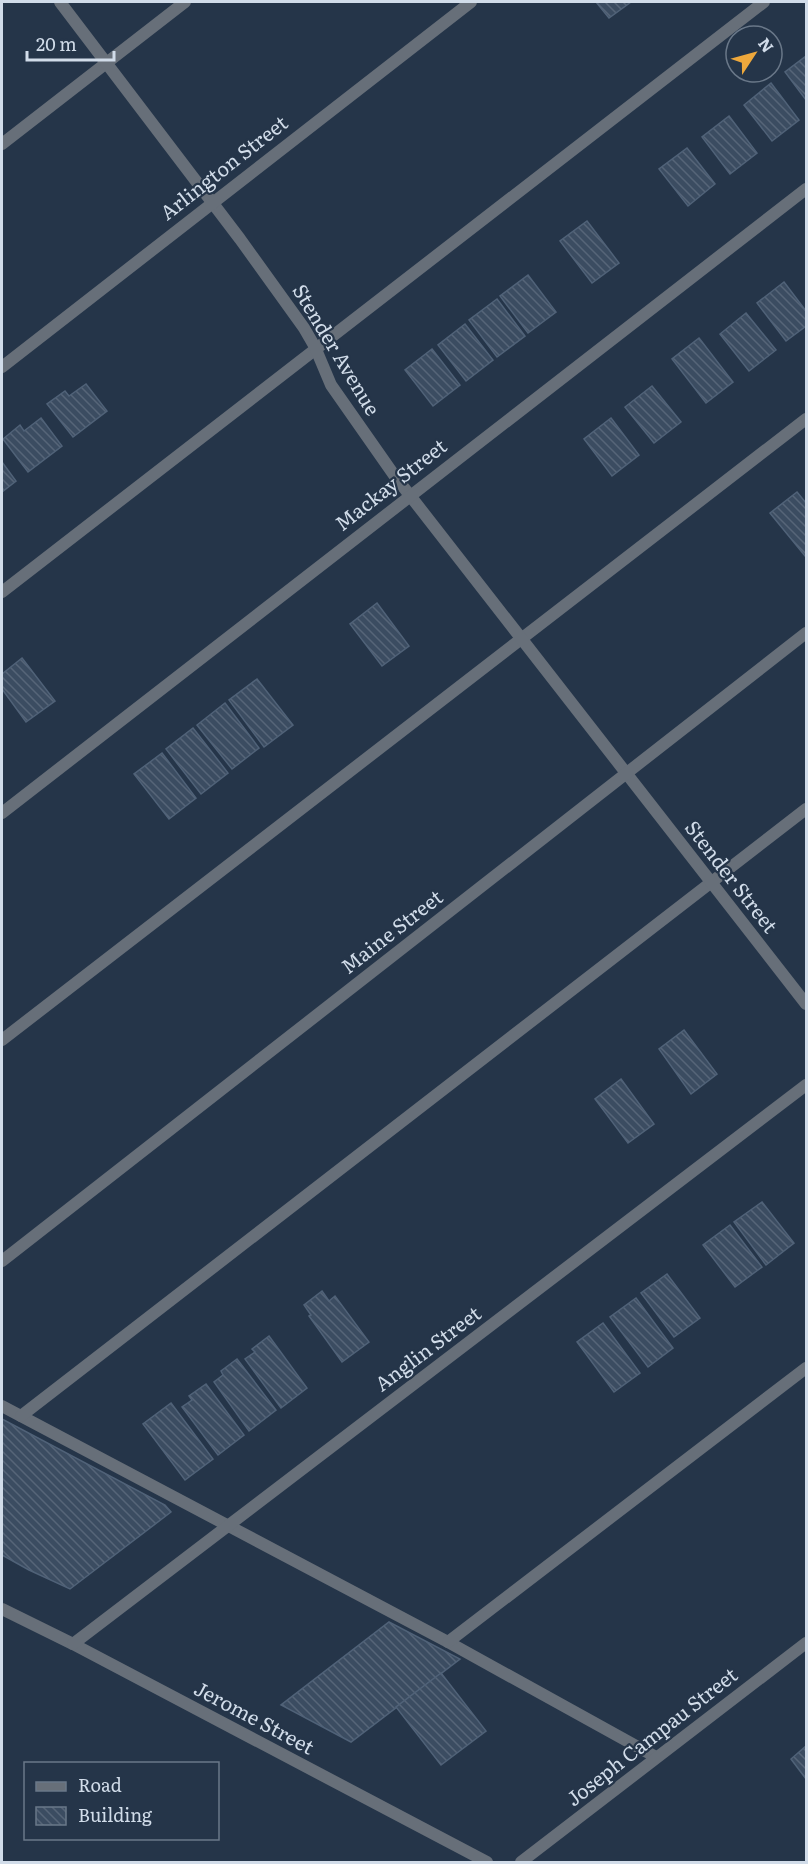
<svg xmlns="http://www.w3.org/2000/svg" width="808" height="1864" viewBox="0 0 808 1864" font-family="Literata,serif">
	<defs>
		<pattern id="building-back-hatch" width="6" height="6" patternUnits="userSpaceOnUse" patternTransform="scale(1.5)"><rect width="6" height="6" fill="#3b4c61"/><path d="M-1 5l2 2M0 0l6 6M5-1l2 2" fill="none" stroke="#566578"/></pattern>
	</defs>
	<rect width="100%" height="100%" fill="#253549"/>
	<g fill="url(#building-back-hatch)" stroke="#506278" stroke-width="1.5">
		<polygon points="596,2 631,2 609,18"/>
		<polygon points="806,56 806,100 785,72"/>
		<polygon points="771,83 799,120 772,141 744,105"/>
		<polygon points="729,116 757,153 730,174 702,137"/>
		<polygon points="687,148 715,184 688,206 659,169"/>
		<polygon points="587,221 619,263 592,283 560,241"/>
		<polygon points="528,275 556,312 528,333 500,296"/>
		<polygon points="784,282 806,311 806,326 786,341 757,303"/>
		<polygon points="497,299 525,336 497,357 469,320"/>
		<polygon points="746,313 776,350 749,371 720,334"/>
		<polygon points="465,324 493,360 466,381 438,345"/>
		<polygon points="699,338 733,382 706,403 672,359"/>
		<polygon points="432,349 460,385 433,406 405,370"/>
		<polygon points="86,384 107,411 73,437 47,404 65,391 69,396"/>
		<polygon points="652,386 681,422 654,443 625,407"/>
		<polygon points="41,418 62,446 28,472 3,439 20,425 24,431"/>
		<polygon points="611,418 639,455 612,476 584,439"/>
		<polygon points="2,462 16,481 2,492"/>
		<polygon points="797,492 806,503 806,555 805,556 770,513"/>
		<polygon points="377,603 409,646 382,666 350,624"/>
		<polygon points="22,658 55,701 26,722 2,689 2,674"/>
		<polygon points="257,679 293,725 264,747 229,700"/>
		<polygon points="225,703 259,748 232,769 197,725"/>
		<polygon points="193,728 228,773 201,794 166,749"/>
		<polygon points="162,753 196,798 169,819 134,774"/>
		<polygon points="684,1030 717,1074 691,1094 659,1049"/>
		<polygon points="621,1079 654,1124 628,1143 595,1099"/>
		<polygon points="762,1202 794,1243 766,1265 734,1222"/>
		<polygon points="730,1225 762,1267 735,1287 703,1245"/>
		<polygon points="667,1274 700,1318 674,1337 641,1293"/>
		<polygon points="322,1291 329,1301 335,1296 369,1342 342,1362 309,1316 311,1315 304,1305"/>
		<polygon points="636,1298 673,1348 648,1367 610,1317"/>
		<polygon points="603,1323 640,1373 614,1392 577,1342"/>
		<polygon points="269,1336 307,1388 281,1408 245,1359 255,1352 252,1349"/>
		<polygon points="237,1359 276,1410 249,1431 214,1382 223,1375 221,1371"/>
		<polygon points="206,1384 244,1435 218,1455 182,1407 192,1400 189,1396"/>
		<polygon points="171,1403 213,1459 185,1480 143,1424"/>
		<polygon points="2,1419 165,1505 171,1512 70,1589 29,1570 2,1555"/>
		<polygon points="389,1622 460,1659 351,1742 281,1705"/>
		<polygon points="441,1673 486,1731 441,1765 396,1707"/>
		<polygon points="806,1746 806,1779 791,1759"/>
	</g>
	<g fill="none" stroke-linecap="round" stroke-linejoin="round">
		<g stroke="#676f79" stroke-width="12">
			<polyline points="2,144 185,2"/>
			<polyline points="2,592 764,2"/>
			<polyline points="2,1040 806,419"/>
			<polyline points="2,1406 448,1642 656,1757"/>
			<polyline points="21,1416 806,809"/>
			<polyline points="448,1642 806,1368"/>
		</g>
		<g stroke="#676f79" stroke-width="12">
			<polyline points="60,2 240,239 304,328 315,347 331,385 394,475 806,1004"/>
			<polyline points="2,367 471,2"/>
			<polyline points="2,813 806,189"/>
			<polyline points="2,1261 806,633"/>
			<polyline points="2,1609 73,1644 487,1862"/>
			<polyline points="73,1644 806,1085"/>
		</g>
		<polyline stroke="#676f79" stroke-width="12" points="521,1862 806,1643"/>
	</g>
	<g text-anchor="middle" stroke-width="4.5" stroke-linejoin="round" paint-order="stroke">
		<g font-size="20" fill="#d1dce9" stroke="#253549">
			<text transform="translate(224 168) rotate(-38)" y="7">Arlington Street</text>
			<text transform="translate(336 350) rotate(59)" y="7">Stender Avenue</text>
			<text transform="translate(391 485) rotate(-38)" y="7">Mackay Street</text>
			<text transform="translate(731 877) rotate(52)" y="7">Stender Street</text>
			<text transform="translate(392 932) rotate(-38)" y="7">Maine Street</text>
			<text transform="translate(428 1349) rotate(-37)" y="7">Anglin Street</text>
			<text transform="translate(254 1718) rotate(28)" y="7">Jerome Street</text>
			<text transform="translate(652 1737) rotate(-38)" y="7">Joseph Campau Street</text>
		</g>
	</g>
	<rect width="808" height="1864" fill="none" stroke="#d1dce9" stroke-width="6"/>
	<rect x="24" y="1762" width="195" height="78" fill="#253549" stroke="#6a7889" stroke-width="1.5"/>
	<rect x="36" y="1782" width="30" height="9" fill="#676f79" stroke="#6a7889" stroke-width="1.5"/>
	<text x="78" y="1792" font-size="18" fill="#d1dce9">Road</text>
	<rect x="36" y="1807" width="30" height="18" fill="url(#building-back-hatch)" stroke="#6a7889" stroke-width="1.5"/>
	<text x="78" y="1822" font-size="18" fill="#d1dce9">Building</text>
	<g transform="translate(754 54) rotate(54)"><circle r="28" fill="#253549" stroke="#6a7889" stroke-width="1.5"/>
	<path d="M0-4.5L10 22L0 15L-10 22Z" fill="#eea83c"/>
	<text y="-9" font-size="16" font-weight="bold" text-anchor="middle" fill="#d1dce9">N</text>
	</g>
	<path d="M27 51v9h87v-9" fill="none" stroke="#d1dce9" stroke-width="3"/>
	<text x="36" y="51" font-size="18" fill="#d1dce9" stroke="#253549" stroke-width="4.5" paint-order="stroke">20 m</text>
</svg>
